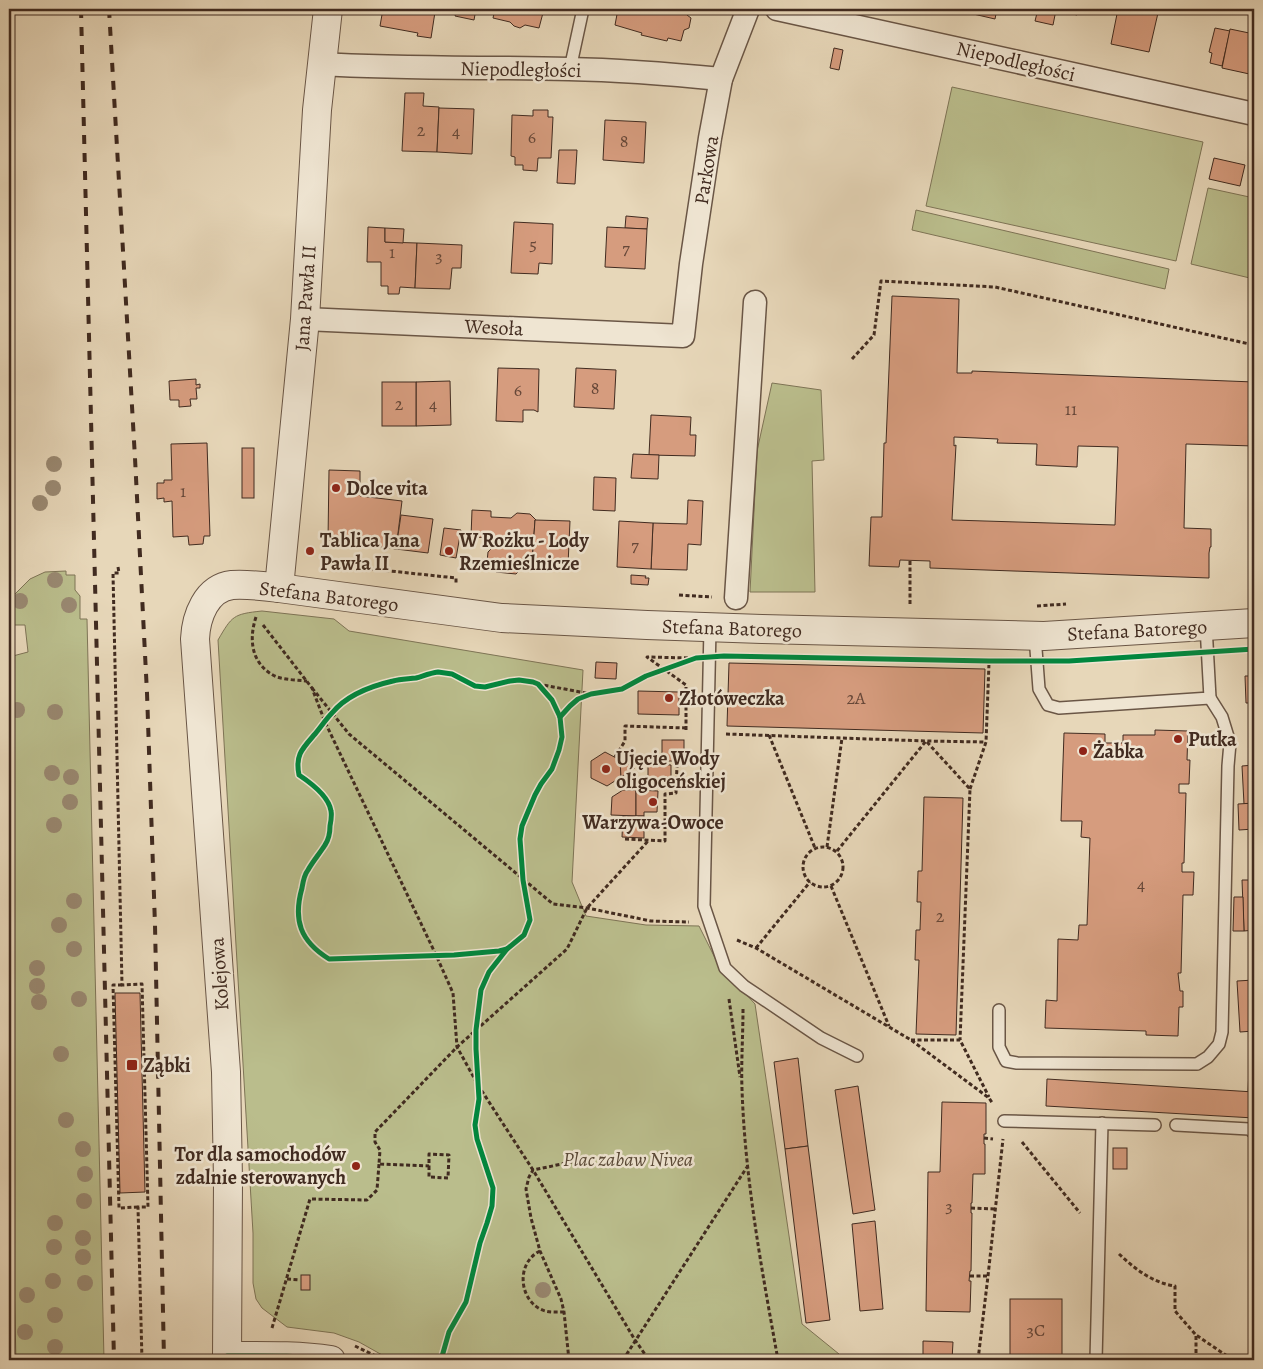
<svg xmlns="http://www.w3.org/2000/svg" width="1263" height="1369" viewBox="0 0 1263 1369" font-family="Alegreya,serif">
	<rect width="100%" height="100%" fill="#e7d7b9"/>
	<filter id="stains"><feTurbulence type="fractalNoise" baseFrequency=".004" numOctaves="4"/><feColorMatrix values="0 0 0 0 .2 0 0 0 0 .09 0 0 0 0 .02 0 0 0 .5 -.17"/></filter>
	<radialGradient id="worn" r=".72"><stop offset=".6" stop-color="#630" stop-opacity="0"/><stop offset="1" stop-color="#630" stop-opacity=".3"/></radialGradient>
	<g fill="#babd8c" stroke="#7e7456">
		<polygon points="952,87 1203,142 1176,261 926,206"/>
		<polygon points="1208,188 1254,198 1254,279 1191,264"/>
		<polygon points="916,210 1169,269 1165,289 912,230"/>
		<polygon points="772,383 821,390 824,460 812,461 815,592 750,592 757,451"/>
		<polygon points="66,571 66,575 75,575 75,590 80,596 80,619 87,619 104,1360 16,1360 9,1082 9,657 28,652 25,625 9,625 9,610 14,595 30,579 45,572"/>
		<path d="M262 611 334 619 349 631 583 670 572 882 586 916 646 925 699 926 718 964 755 1004 802 1324 839 1354V1360H391L359 1342 334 1333 287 1327 262 1308 256 1299 253 1283V1233L218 640C232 616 233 614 262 611Z"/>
	</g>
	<g fill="#d69c7e" stroke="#412b20" fill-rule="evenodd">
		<polygon points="383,9 424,9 424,10 435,12 431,38 417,36 418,33 380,26"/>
		<polygon points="457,9 476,9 474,20 455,16"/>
		<polygon points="495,9 544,9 539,28 525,25 520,28 514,26 510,22 493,18"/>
		<polygon points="618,9 689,9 687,15 691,18 689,28 684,30 681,41 668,38 667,41 641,35 642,33 615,25"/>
		<polygon points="957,9 997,9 995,19 956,10"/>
		<polygon points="1038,9 1078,9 1077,15 1056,10 1053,25 1035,21"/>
		<polygon points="1118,9 1139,9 1158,13 1149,52 1111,44"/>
		<polygon points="1139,9 1158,9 1158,13"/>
		<polygon points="1215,28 1230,31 1222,66 1210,63 1212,53 1209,52"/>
		<polygon points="1230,29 1254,34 1254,75 1222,68"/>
		<polygon points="834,48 843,50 839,70 830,68"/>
		<polygon points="405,93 424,93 423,106 439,107 437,152 402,151"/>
		<polygon points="439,108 474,109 472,154 437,152"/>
		<polygon points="533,110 548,110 548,117 553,117 551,158 538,158 537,171 523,170 523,165 515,165 515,157 511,156 512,115 533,116"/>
		<polygon points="605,120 646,122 644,163 603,160"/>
		<polygon points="559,150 577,150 575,184 557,183"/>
		<polygon points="1214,158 1245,165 1240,186 1209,179"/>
		<polygon points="1254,171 1254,189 1250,188"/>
		<polygon points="626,216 648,218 647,229 625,228"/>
		<polygon points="514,222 553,224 552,264 539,263 538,274 511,273"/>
		<polygon points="368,227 385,228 385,242 417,243 415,288 400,287 399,294 388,294 388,286 381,286 381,262 367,262"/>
		<polygon points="607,227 647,229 645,269 605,267"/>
		<polygon points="385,228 404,229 403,243 385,242"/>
		<polygon points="417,243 462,245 461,268 452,268 450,289 415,288"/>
		<path d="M892 296 959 299 957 373H972V371L1254 382V446L1186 444 1184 528 1211 529V547H1210L1209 553V578L930 568V561L900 560 899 567 869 566 871 517H882L884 443H886ZM954 437 998 439 997 443 1037 444 1036 465 1077 467 1078 446 1118 447 1115 525 952 520 956 445 954 446Z"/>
		<polygon points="498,368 539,369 538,412 534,410 523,410 523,422 496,421"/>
		<polygon points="576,368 616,370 614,409 574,407"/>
		<polygon points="196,379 196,385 200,384 200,388 196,388 197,399 190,399 191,406 179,407 179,400 170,400 169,381"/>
		<polygon points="450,381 451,425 416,426 416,382"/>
		<rect x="382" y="382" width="34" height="44"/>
		<polygon points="651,415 691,417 690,435 696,435 695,456 649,455"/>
		<polygon points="207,443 210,536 204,536 203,544 189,545 188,536 173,537 172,501 164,502 164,498 157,499 157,483 164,483 164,480 172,480 171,444"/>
		<rect x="242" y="448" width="12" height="50"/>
		<polygon points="633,454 659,455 658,479 631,478"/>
		<polygon points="329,470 360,471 360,496 402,501 396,549 328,540"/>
		<polygon points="594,477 616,478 615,511 593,510"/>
		<polygon points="688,500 703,501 701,545 688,544 687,570 651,569 653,523 687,524"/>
		<polygon points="472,510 491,511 491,517 511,518 517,513 530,514 536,520 535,520 532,563 534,563 529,569 521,569 516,574 496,572 487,562 488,552 499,541 499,538 471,537"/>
		<polygon points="401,515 433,519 428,553 396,549"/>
		<polygon points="535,520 570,521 568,565 532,563"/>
		<polygon points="619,521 653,523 651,569 617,567"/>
		<polygon points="444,528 461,530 456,558 440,555"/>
		<polygon points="631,575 646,576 645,578 649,578 648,585 631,584"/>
		<polygon points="596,662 617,663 616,679 595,678"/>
		<polygon points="729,663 985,669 983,733 727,726"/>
		<polygon points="1245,676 1254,676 1254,703 1246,703"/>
		<polygon points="638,691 679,692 679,715 638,714"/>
		<polygon points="1155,730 1188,731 1187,760 1190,760 1189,784 1179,784 1179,793 1186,793 1184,863 1182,863 1182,872 1194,872 1193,895 1183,895 1181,973 1178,973 1180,991 1183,991 1183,1007 1179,1007 1178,1036 1146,1035 1146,1031 1045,1028 1046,1000 1057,1001 1058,939 1078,940 1079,925 1087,925 1090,838 1081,837 1082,821 1061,821 1064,733 1105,734 1105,743 1123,743 1123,735 1155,735"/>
		<polygon points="1252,735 1254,735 1254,763 1253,763"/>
		<rect x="662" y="740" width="22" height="21"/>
		<polygon points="605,752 620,760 621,777 607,786 591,778 591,761"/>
		<polygon points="620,760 635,768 621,777"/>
		<polygon points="648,764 671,765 671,787 648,788"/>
		<polygon points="1254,765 1254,803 1244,804 1242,766"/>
		<polygon points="623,790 636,790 636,816 611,815 612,797"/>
		<polygon points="636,790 658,791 657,812 644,812 644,816 636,816"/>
		<polygon points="924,797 963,798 956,1035 916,1034 919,960 915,960 916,930 920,930 921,902 917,902 918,871 922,871"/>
		<polygon points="1254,803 1254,829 1239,830 1238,804"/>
		<polygon points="623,816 644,816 644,838 622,837"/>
		<polygon points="1242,880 1254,880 1254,930 1244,931"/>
		<polygon points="1234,897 1243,897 1244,931 1233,931"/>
		<polygon points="1254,980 1254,1031 1240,1032 1237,981"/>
		<polygon points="115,993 140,993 145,1192 120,1193"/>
		<polygon points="798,1058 808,1146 785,1149 774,1062"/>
		<polygon points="1249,1068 1254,1069 1254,1092 1248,1092"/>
		<polygon points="1047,1079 1254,1092 1254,1118 1046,1106"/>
		<polygon points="858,1086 875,1210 853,1214 835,1090"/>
		<polygon points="942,1102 986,1103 986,1134 984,1134 984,1144 985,1144 985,1174 973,1174 972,1203 971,1203 971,1213 972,1213 971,1271 970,1271 969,1281 971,1281 970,1312 926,1311 928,1172 940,1172"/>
		<polygon points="808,1146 830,1320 806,1323 785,1149"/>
		<rect x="1113" y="1148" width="14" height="21"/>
		<polygon points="875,1221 883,1309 860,1311 852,1224"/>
		<rect x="301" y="1275" width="9" height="15"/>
		<rect x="1010" y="1299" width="52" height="61"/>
		<polygon points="923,1341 953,1342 952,1360 923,1360"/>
	</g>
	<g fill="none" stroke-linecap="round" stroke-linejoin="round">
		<defs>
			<g id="service">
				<polyline points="570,69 583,9"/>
				<polyline points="710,628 704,906 725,968 744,986 821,1038 857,1056"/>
				<polyline points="1035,636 1039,689 1048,705 1059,708 1210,698 1206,626"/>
				<polyline points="999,1010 999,1047 1006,1061 1017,1063 1197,1064 1208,1057 1219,1044 1222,1032 1228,766 1230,743 1222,717 1210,698"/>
				<polyline points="1004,1121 1155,1125"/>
				<polyline points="1176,1125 1249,1129 1254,1133"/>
				<polyline points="1096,1360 1102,1123"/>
			</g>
			<g id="minor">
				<polyline points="777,9 1254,114"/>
				<path d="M321 64C404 69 486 67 569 69 619 70 670 74 721 79"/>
				<polyline points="305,319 683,336 691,264 710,138 721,79 748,9"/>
				<polyline points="736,598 755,302"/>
			</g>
			<g id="tertiary">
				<polyline points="279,588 305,319 317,110 328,9"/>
				<path d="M227 1356C262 1356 297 1355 331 1360"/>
				<path d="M227 1360 228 1180 226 1072 195 639C196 617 206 588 232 585 247 584 264 586 279 588L502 618 647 625 762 629 1044 636 1254 623"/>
			</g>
		</defs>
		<use href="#service" stroke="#6a5646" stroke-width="14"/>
		<use href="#minor" stroke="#6a5646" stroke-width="25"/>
		<use href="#tertiary" stroke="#6a5646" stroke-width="30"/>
		<g stroke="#412b20" stroke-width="3" stroke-dasharray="4 2.5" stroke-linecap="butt">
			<polyline points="852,359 874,335 881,281 995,287 1254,345"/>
			<polyline points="10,541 10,562"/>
			<polyline points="910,561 910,605"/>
			<polyline points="118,567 119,573 113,573 122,985 142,984 148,1207 138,1207 142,1360"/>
			<polyline points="353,567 456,578 456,585"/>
			<polyline points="679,595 712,597"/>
			<polyline points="1037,606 1066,604"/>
			<path d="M256 617C248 641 252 666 277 677 286 680 298 680 307 681"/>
			<polyline points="263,625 312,688 325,722 436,955 453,993 457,1047 478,1085 533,1170 635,1340 649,1360"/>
			<polyline points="538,684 591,694"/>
			<polyline points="312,688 349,734 553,904 587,908 651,921 689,922"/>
			<polyline points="686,730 686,685 647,657 690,658"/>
			<polyline points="726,734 926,741 986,742"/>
			<polyline points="769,735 815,848"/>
			<polyline points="615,757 625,741 625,726 686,728"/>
			<polyline points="970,789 986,742 989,663"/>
			<polyline points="625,839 665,841 665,794 676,793 677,765 686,765 686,764"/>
			<circle cx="823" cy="867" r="20"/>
			<polyline points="827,847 842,738"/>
			<polyline points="837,851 926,741 970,789 960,1040"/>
			<polyline points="831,886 889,1026"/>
			<polyline points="737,940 756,948 911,1040 989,1098 993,1104"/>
			<polyline points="756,948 810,882"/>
			<polyline points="122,985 113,985 119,1208 138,1207"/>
			<polyline points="729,999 740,1077"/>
			<path d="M743 1009C743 1036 741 1063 742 1089 745 1180 762 1271 778 1360"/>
			<polyline points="911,1040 960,1040 989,1097"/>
			<polyline points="984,1138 993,1139"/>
			<polyline points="1022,1142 1080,1213"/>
			<polyline points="429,1166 429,1177 448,1178 449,1155 429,1154 429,1166 379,1164 380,1150 375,1142 375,1132 457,1047 567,949 587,908 649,840"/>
			<polyline points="971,1208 995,1209"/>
			<path d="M540 1251C517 1262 518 1297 540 1309 548 1313 556 1312 564 1312"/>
			<path d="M1119 1254C1135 1269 1153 1283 1175 1286V1311L1196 1335 1233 1360"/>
			<polyline points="970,1276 988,1276"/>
			<polyline points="287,1279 300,1280"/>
			<polyline points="272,1328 310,1199 367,1200 377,1190 379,1164"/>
			<polyline points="1196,1336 1196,1360"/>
			<polyline points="355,1346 384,1360"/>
			<polyline points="569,1360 564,1312 561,1299 540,1251 531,1218 526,1189 529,1177 533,1170 586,1159"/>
			<polyline points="623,1360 747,1167"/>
			<polyline points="978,1360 988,1276 1003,1139"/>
		</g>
		<use href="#service" stroke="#efe5d2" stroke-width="11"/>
		<use href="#minor" stroke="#efe5d2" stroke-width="22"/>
		<use href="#tertiary" stroke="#efe5d2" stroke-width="28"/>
		<g stroke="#412b20" stroke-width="4" stroke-dasharray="9 9" stroke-linecap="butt">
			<polyline points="81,9 114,1360"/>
			<polyline points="109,9 135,458 147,693 155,925 164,1360"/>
		</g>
		<defs>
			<g id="cycleway">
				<path d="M438 672 452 674 475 686 485 687 510 681 519 680 533 682 538 684 552 700 560 717 562 737 559 750 552 769 541 784 535 795 522 826 520 839 523 880 530 920 524 935 507 949 499 951 454 955 329 959C300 941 293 920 302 888 303 882 304 875 308 870 313 861 320 853 325 845 329 839 330 832 330 826 331 821 332 816 331 811 329 796 311 783 299 775 295 755 302 749 315 734 321 727 326 719 332 713 346 696 371 686 393 681 400 679 408 679 416 678 423 676 430 673 438 672Z"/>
				<polyline points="560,717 570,706 578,699 591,694 622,689 646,676 696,658 724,656 778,657 989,661 1069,661 1254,649"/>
				<path d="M227 1356C262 1356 297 1355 331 1360"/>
				<polyline points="441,1360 449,1332 466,1302 480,1243 487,1223 492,1206 493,1188 477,1139 475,1125 479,1099 476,1049 476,1030 481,990 489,972 507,949"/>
			</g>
		</defs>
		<use href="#cycleway" stroke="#efe5d2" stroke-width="8"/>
		<use href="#cycleway" stroke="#00873e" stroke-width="5"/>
	</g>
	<g fill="#998871">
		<circle cx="54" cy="464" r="8"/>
		<circle cx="53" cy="488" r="8"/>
		<circle cx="40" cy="503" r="8"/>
		<circle cx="55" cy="580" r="8"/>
		<circle cx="20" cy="601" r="8"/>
		<circle cx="69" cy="605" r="8"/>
		<circle cx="17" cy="710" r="8"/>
		<circle cx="55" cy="712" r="8"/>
		<circle cx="52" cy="773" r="8"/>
		<circle cx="71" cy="777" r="8"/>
		<circle cx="70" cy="802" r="8"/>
		<circle cx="54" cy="825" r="8"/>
		<circle cx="74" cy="901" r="8"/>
		<circle cx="59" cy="925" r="8"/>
		<circle cx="74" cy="949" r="8"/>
		<circle cx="37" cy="968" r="8"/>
		<circle cx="37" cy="986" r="8"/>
		<circle cx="79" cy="999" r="8"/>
		<circle cx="39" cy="1002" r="8"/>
		<circle cx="61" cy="1054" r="8"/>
		<circle cx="66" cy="1120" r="8"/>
		<circle cx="83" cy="1149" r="8"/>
		<circle cx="85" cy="1174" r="8"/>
		<circle cx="84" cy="1201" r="8"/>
		<circle cx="55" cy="1223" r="8"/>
		<circle cx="83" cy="1238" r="8"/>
		<circle cx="54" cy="1247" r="8"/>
		<circle cx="83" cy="1257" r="8"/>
		<circle cx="53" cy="1281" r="8"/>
		<circle cx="85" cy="1283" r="8"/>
		<circle cx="543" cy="1290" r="8"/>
		<circle cx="27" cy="1295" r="8"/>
		<circle cx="55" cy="1315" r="8"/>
		<circle cx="25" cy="1332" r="8"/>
		<circle cx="55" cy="1347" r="8"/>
	</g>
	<g fill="#8f2418" stroke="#efe5d2" stroke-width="2">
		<circle cx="336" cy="488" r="5"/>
		<circle cx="310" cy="551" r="5"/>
		<circle cx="449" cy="551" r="5"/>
		<circle cx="669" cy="698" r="5"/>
		<circle cx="1178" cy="739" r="5"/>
		<circle cx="1083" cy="751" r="5"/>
		<circle cx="606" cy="769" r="5"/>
		<circle cx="653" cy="802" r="5"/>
		<rect x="126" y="1059" width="12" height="12" rx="2.5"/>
		<circle cx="356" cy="1166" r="5"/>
	</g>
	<g text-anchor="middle" stroke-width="5" stroke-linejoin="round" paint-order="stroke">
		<g font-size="18" fill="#664738">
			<text x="421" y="136">2</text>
			<text x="456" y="137">4</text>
			<text x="532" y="143">6</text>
			<text x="624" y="147">8</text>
			<text x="533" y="250">5</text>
			<text x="626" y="254">7</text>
			<text x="392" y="258">1</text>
			<text x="439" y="262">3</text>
			<text x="595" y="394">8</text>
			<text x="518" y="396">6</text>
			<text x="399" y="410">2</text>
			<text x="433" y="410">4</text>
			<text x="1071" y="415">11</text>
			<text x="183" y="497">1</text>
			<text x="635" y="551">7</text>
			<text x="856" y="704">2A</text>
			<text x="1141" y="890">4</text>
			<text x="940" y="922">2</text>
			<text x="949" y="1212">3</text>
			<text x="1036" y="1336">3C</text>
		</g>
		<g font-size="20" fill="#412b20" stroke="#efe5d2">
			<text transform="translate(1016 61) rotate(13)" y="7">Niepodległości</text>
			<text transform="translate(521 69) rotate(1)" y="7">Niepodległości</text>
			<text transform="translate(706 170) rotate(-81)" y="7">Parkowa</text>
			<text transform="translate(305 298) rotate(-86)" y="7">Jana Pawła II</text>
			<text transform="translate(494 327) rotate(3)" y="7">Wesoła</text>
			<text transform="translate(329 596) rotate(7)" y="7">Stefana Batorego</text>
			<text transform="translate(732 628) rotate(2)" y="7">Stefana Batorego</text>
			<text transform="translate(1137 630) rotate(-3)" y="7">Stefana Batorego</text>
			<text transform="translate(219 974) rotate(-94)" y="7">Kolejowa</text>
		</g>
		<g font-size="20" font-weight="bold" fill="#412b20" stroke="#efe5d2" text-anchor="start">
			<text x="346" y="495">Dolce vita</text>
			<text x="320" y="547">Tablica Jana<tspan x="320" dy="23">Pawła II</tspan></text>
			<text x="459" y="547">W Rożku - Lody<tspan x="459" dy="23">Rzemieślnicze</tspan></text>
			<text x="679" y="705">Złotóweczka</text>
			<text x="1188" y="746">Putka</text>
			<text x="1093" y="758">Żabka</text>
			<text x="616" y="765">Ujęcie Wody<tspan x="616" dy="23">oligoceńskiej</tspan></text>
			<text x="653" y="829" text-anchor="middle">Warzywa-Owoce</text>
			<text x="143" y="1072">Ząbki</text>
			<text x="346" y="1161" text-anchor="end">Tor dla samochodów<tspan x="346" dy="23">zdalnie sterowanych</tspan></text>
		</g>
		<g font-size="20" font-style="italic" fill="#594836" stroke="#efe5d2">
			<text x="628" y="1166">Plac zabaw Nivea</text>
		</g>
	</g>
	<rect width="1263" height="1369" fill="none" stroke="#e7d7b9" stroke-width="30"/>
	<rect x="10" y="10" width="1243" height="1349" fill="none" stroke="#412b20" stroke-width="2.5"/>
	<rect x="15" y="15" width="1233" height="1339" fill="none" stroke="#412b20"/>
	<rect width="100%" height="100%" filter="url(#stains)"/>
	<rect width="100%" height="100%" fill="url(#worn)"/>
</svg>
